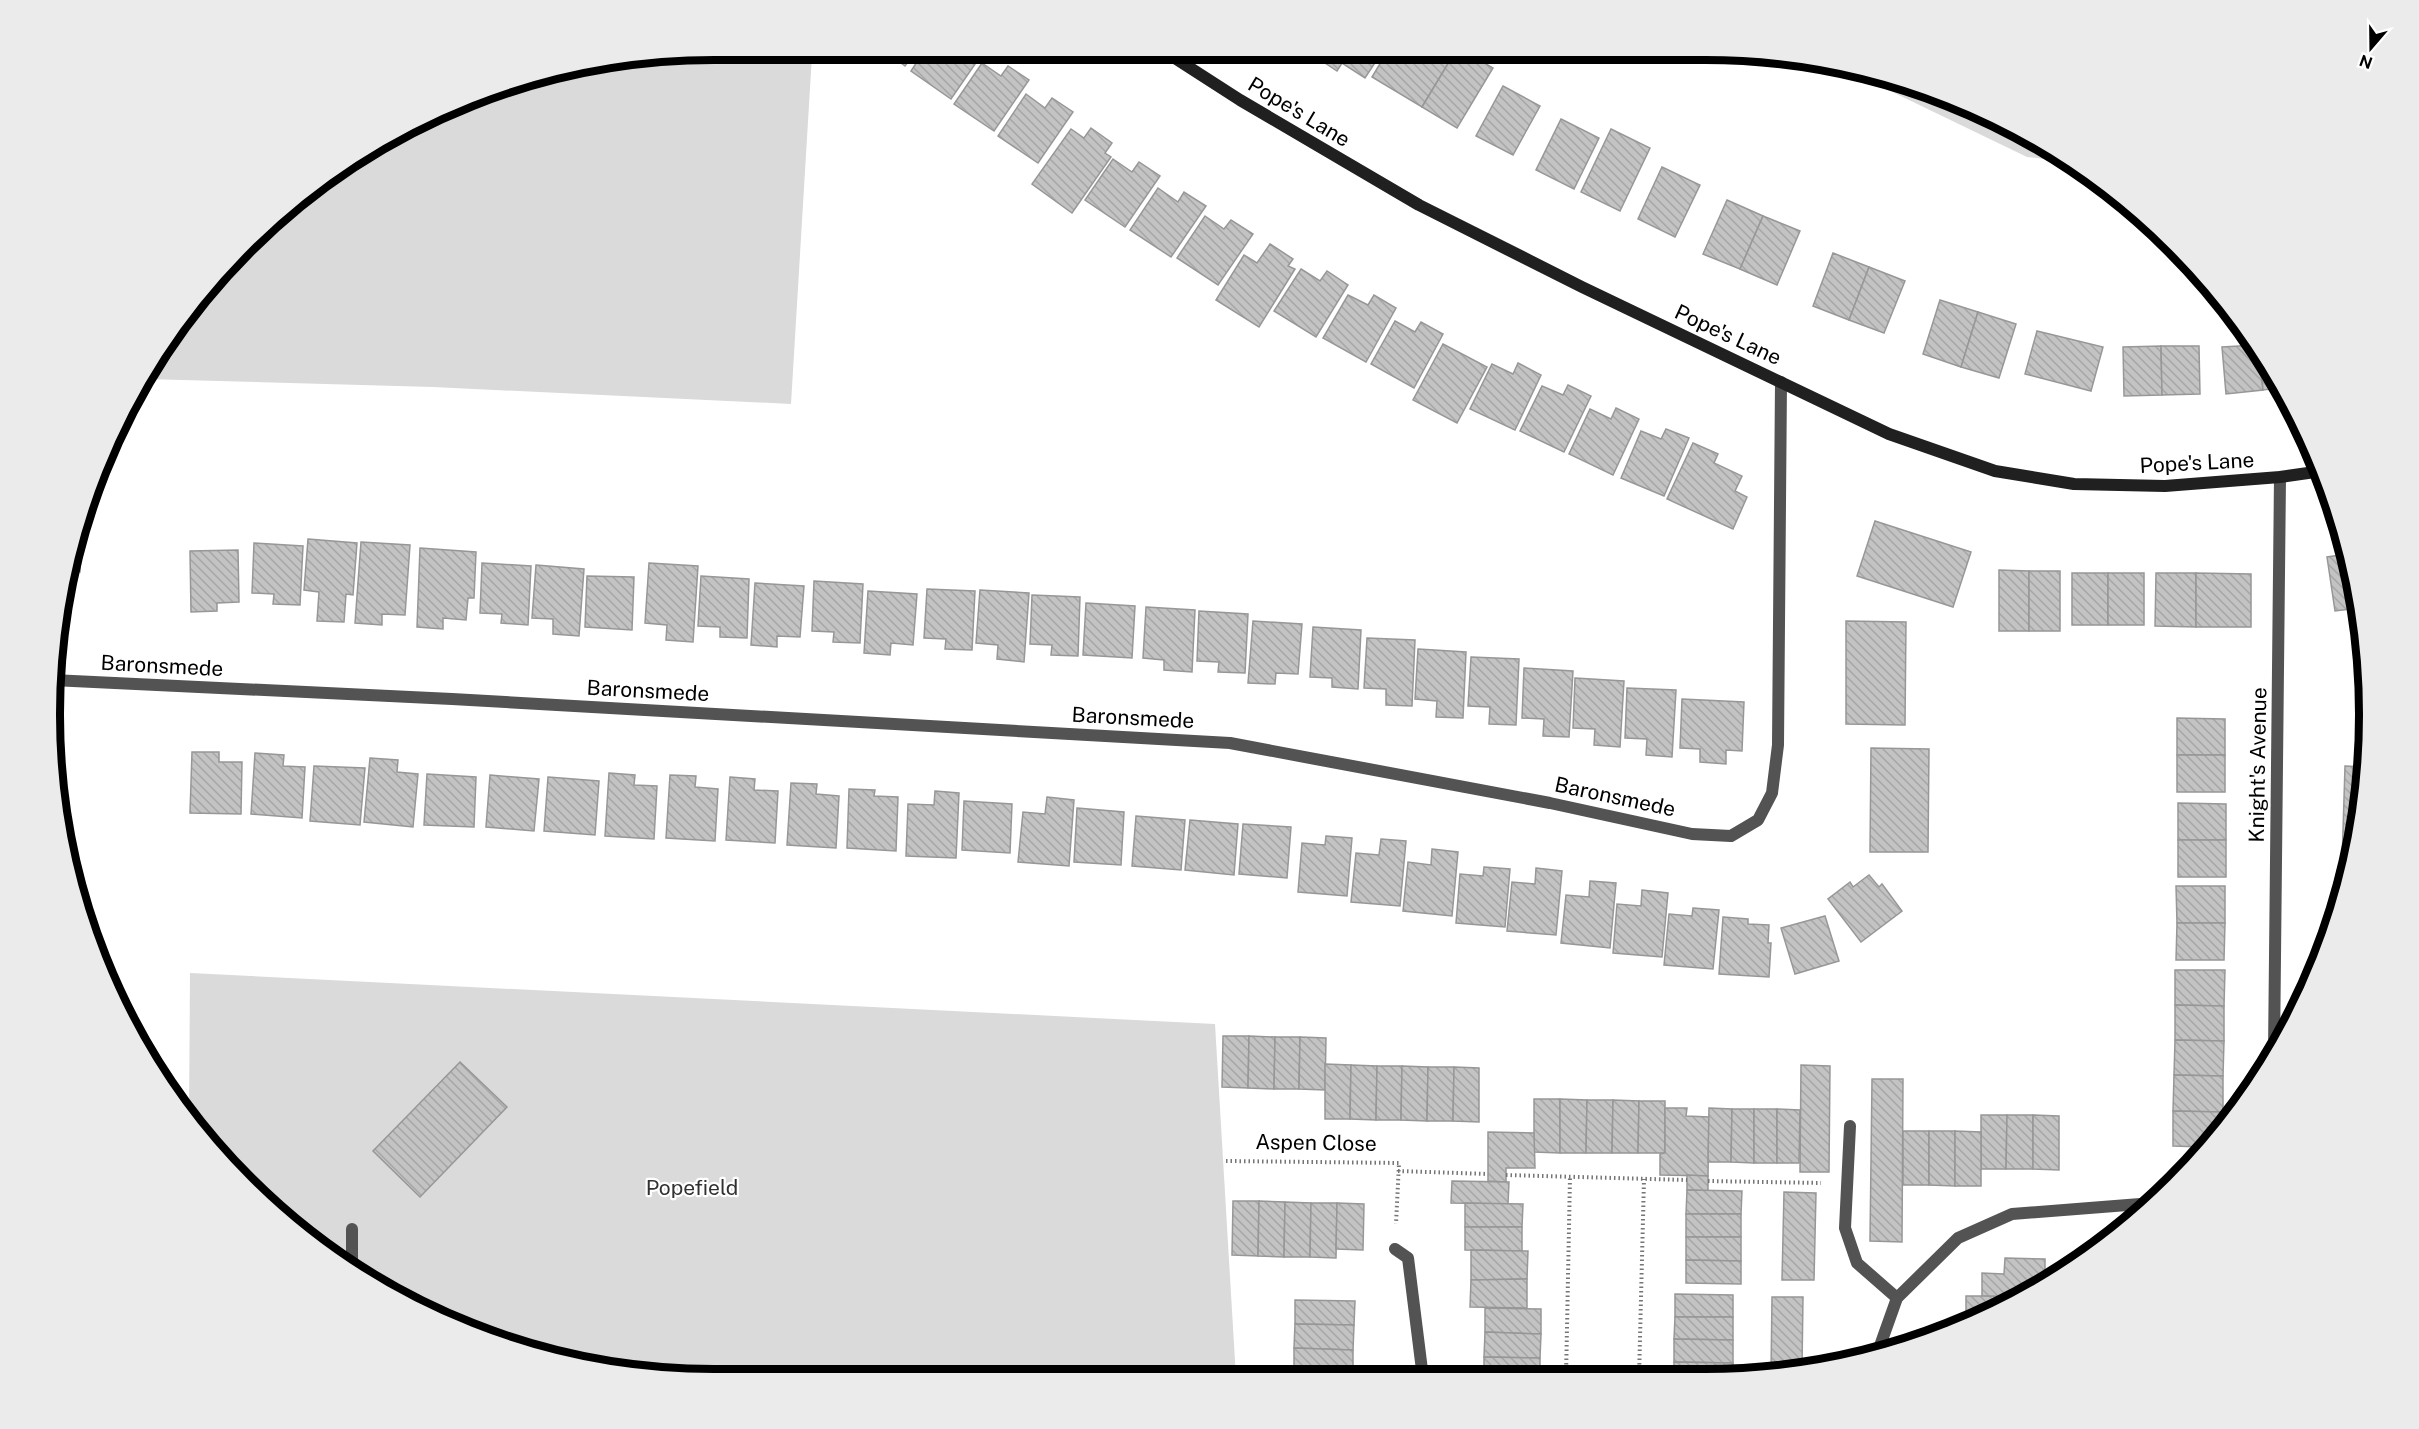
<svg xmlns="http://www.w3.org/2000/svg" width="2419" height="1429" viewBox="0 0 2419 1429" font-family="'Public Sans',sans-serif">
	<defs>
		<pattern id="building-back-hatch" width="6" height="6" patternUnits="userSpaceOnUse" patternTransform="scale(1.5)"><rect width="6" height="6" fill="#c3c3c3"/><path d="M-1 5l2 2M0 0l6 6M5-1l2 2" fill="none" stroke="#a6a6a6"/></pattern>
	</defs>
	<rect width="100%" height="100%" fill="#fff"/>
	<g fill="#dadada">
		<polygon points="627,55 812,55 791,404 433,387 145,379 162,345 244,245 310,187 420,118 501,85"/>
		<polygon points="1849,71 1919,85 2076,163 2027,157"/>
		<polygon points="190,973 1215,1024 1236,1378 671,1378 500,1344 345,1267 245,1185 189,1122"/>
	</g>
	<g fill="url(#building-back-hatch)" stroke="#979797" stroke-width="1.5">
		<polygon points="1382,52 1365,78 1342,63 1337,71 1313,55 1314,53"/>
		<polygon points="1387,52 1455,52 1422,107 1372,77"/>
		<polygon points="1455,52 1466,52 1493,68 1457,128 1422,107"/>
		<polygon points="889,54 914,54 905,66"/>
		<polygon points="922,54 982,54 951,99 911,71"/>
		<polygon points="982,63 1001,76 1008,66 1029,80 994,131 954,104"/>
		<polygon points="1503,86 1540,106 1513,155 1476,136"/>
		<polygon points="1026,94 1045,108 1052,98 1073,112 1038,163 998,136"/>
		<polygon points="1561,119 1599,138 1574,189 1536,170"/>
		<polygon points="1091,128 1112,143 1105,153 1111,157 1072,213 1032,184 1071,129 1084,138"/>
		<polygon points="1611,129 1650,148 1620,211 1581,192"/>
		<polygon points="1113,159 1132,172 1139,162 1160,176 1125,227 1085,200"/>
		<polygon points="1662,167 1700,185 1675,237 1638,219"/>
		<polygon points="1158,188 1178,202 1184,192 1206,206 1171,257 1130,230"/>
		<polygon points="1727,200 1763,216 1740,269 1703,254"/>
		<polygon points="1205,216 1224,229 1231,220 1253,234 1218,285 1177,258"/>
		<polygon points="1763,216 1800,231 1777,285 1740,269"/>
		<polygon points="1270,244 1293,259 1288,266 1295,269 1259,327 1216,300 1244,255 1257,263"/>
		<polygon points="1833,253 1869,267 1849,320 1813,306"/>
		<polygon points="1869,267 1905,281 1884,333 1849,320"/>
		<polygon points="1301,269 1320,281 1327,271 1348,285 1316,337 1274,311"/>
		<polygon points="1348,295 1368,305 1374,295 1396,308 1366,362 1323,338"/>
		<polygon points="1940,300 1978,312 1961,367 1923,354"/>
		<polygon points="1978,312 2016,324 1999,378 1961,367"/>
		<polygon points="1395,321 1415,332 1421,322 1443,334 1414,388 1371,364"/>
		<polygon points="2037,331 2103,347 2091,391 2025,374"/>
		<polygon points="1443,344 1487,367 1457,423 1413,400"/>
		<polygon points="2257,345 2263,390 2226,394 2222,347"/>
		<polygon points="2161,346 2162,395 2124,396 2123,347"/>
		<polygon points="2161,346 2199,346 2200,394 2162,395"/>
		<polygon points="2259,347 2281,388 2263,390"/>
		<polygon points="1518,363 1541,375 1515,430 1470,409 1492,364 1513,374"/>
		<polygon points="1568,385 1591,396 1564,452 1520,431 1542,386 1563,395"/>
		<polygon points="1616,408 1639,419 1613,475 1569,454 1590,409 1611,419"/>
		<polygon points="1666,429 1689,438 1664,496 1621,478 1641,431 1661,439"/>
		<polygon points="1693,443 1718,454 1714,463 1742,476 1735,491 1747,497 1733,529 1667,499"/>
		<polygon points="1875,521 1971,552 1953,607 1857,576"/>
		<polygon points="308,539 357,543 353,595 346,594 344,622 317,621 319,592 304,590"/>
		<polygon points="361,542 410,545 405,615 382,614 382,625 355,623"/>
		<polygon points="254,543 303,546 300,605 273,604 274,594 252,593"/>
		<polygon points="420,548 476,552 474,598 468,598 466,620 443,618 443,629 417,627"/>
		<polygon points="238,550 239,602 217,603 217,611 191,612 190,551"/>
		<polygon points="73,551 81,551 80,572 68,571"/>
		<polygon points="2347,554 2357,585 2359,608 2335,611 2327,557"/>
		<polygon points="482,563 531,566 528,625 501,623 502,614 480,613"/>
		<polygon points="649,563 698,566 693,642 666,640 667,625 645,623"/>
		<polygon points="536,565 584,569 579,636 553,634 553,619 532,618"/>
		<polygon points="1999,570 2029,571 2029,631 1999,631"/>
		<rect x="2029" y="571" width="31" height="60"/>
		<rect x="2072" y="573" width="36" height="52"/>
		<rect x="2108" y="573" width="36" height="52"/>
		<polygon points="2156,573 2196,573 2196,627 2155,626"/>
		<polygon points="2196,573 2251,574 2251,627 2196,627"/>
		<polygon points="587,576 634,577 632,630 585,627"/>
		<polygon points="701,576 749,579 747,638 720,637 720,627 698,626"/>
		<polygon points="814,581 863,584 860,643 833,642 834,632 812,631"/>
		<polygon points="755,583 804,586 800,637 777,636 777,647 751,645"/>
		<polygon points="927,589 975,591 972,650 945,649 946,639 924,638"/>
		<polygon points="980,590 1029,593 1024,662 997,659 998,645 976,643"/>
		<polygon points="868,591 917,594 913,645 891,643 890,655 864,653"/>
		<polygon points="1032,595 1080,597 1078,656 1051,655 1052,645 1030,644"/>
		<polygon points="1086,603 1135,606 1132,658 1083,655"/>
		<polygon points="1146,607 1195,610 1192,672 1164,670 1164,660 1143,658"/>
		<polygon points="1199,611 1248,614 1245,673 1218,672 1219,662 1197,661"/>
		<polygon points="1253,621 1302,624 1298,674 1276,673 1275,684 1248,683"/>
		<polygon points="1846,621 1906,622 1905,725 1846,724"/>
		<polygon points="1313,627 1361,630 1358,689 1332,687 1332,678 1310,677"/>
		<polygon points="1367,638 1415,640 1412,706 1386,705 1386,689 1364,688"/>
		<polygon points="1418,649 1466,652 1463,718 1436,717 1437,701 1415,699"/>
		<polygon points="1471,657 1519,659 1516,725 1489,724 1490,707 1468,706"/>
		<polygon points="1524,668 1573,671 1569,737 1543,736 1544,719 1522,718"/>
		<polygon points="1575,678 1624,681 1620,747 1594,745 1595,729 1573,728"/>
		<polygon points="1627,688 1676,690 1672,757 1646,755 1647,739 1625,738"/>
		<polygon points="1682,699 1744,702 1742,751 1726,750 1726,764 1700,762 1700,749 1680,748"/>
		<polygon points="2177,718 2225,719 2225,755 2177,755"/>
		<polygon points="1871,748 1929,749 1928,852 1870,852"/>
		<polygon points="192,752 219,752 219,762 242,762 241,814 190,813"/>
		<polygon points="255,753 284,755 283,766 305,767 302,818 251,814"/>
		<rect x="2177" y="755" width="48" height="37"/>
		<polygon points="370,758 398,760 397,772 418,774 413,827 364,822"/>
		<polygon points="314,766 365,768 360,825 310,821"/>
		<polygon points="2345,766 2364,767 2357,845 2341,896"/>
		<polygon points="609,773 635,775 634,785 657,786 654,839 605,836"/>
		<polygon points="427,774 476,777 474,827 424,825"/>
		<polygon points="490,775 539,779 534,831 486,827"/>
		<polygon points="670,775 696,776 695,787 718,789 715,841 666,838"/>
		<polygon points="548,777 599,781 595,835 544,831"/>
		<polygon points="730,777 755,779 754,790 778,791 775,843 726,840"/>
		<polygon points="791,783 817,784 816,794 839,796 836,848 787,845"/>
		<polygon points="849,789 875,790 874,796 898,797 896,851 847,848"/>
		<polygon points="935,791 959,793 956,858 906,856 908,804 934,805"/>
		<polygon points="1047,797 1074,800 1069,866 1018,862 1023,812 1045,814"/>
		<polygon points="964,801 1012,804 1010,853 962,850"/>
		<polygon points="2178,803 2226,804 2226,840 2178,840"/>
		<polygon points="1077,808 1124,812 1121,865 1074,862"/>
		<polygon points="1136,816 1185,820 1181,870 1132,866"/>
		<polygon points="1190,820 1238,824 1234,875 1185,870"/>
		<polygon points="1243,824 1291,827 1287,878 1239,874"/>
		<polygon points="1326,836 1352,838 1347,896 1298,892 1302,843 1325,845"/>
		<polygon points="1381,839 1406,841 1400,906 1351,902 1356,853 1379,855"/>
		<rect x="2178" y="840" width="48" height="37"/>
		<polygon points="1432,849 1458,852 1452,916 1403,911 1408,862 1431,865"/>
		<polygon points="1484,867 1510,869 1505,927 1456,923 1460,874 1483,876"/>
		<polygon points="1536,868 1562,871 1556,935 1507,931 1512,882 1535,884"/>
		<polygon points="1869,875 1879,887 1882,884 1902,911 1861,942 1828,899 1850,882 1853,887"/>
		<polygon points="1590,881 1616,883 1610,948 1561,943 1566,895 1589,897"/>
		<polygon points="2176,886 2225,886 2225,923 2177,923"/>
		<polygon points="1642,890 1668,893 1662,957 1613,953 1617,904 1641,906"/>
		<polygon points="1693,908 1719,910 1713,969 1664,965 1669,914 1692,916"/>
		<polygon points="1825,916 1839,961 1795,974 1781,928"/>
		<polygon points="1723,917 1748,919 1748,924 1769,925 1768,943 1771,943 1769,977 1719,974"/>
		<polygon points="2177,923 2225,923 2224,960 2176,960"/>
		<polygon points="2175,970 2225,970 2224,1006 2175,1005"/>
		<polygon points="2175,1005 2224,1006 2224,1041 2175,1040"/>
		<polygon points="1223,1036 1249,1036 1248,1088 1222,1087"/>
		<polygon points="1249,1036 1275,1037 1274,1089 1248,1088"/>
		<polygon points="1275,1037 1300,1037 1299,1089 1274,1089"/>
		<polygon points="1300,1037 1326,1038 1325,1090 1299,1089"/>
		<polygon points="2175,1040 2224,1041 2223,1076 2174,1075"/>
		<polygon points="460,1062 507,1107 420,1197 373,1151"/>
		<polygon points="1325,1064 1351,1065 1350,1119 1325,1119"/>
		<polygon points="1351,1065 1377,1066 1376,1120 1350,1119"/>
		<polygon points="1801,1065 1830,1066 1829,1172 1800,1172"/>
		<polygon points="1377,1066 1402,1066 1401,1120 1376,1120"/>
		<polygon points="1402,1066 1428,1067 1427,1121 1401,1120"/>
		<polygon points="1428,1067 1454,1067 1453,1121 1427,1121"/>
		<polygon points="1454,1067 1479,1068 1479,1122 1453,1121"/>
		<polygon points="2174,1075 2223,1076 2223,1112 2173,1111"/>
		<polygon points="1872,1079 1903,1079 1902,1242 1870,1241"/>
		<polygon points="1534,1099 1560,1099 1560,1153 1534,1152"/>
		<polygon points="1560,1099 1587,1100 1586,1153 1560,1153"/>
		<polygon points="1587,1100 1613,1100 1612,1153 1586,1153"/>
		<polygon points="1613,1100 1639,1101 1638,1153 1612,1153"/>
		<polygon points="1639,1101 1665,1101 1665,1153 1638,1153"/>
		<polygon points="1665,1108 1687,1108 1686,1116 1709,1117 1708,1176 1660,1175 1660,1154 1665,1153"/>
		<polygon points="1709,1108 1732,1109 1731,1162 1708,1162"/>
		<polygon points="1732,1109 1754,1109 1754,1163 1731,1162"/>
		<rect x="1754" y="1109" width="23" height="54"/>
		<polygon points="1777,1109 1800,1110 1799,1163 1777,1163"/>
		<polygon points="2173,1111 2223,1112 2223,1123 2203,1147 2173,1146"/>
		<polygon points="1981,1115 2007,1115 2006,1169 1981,1169"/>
		<polygon points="2007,1115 2033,1115 2033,1169 2006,1169"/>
		<polygon points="2033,1115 2059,1116 2059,1170 2033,1169"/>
		<rect x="1903" y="1131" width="26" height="54"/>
		<polygon points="1929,1131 1955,1131 1955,1186 1929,1185"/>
		<polygon points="1955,1131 1981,1132 1981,1186 1955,1186"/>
		<polygon points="1488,1132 1534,1133 1535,1168 1506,1168 1506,1182 1488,1181"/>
		<polygon points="1687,1175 1708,1176 1708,1191 1687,1190"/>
		<polygon points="1452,1181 1509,1182 1508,1204 1451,1203"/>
		<polygon points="1687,1190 1742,1191 1741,1214 1686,1214"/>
		<polygon points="1784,1192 1816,1193 1814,1280 1782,1280"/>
		<polygon points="1233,1201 1259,1201 1258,1256 1232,1255"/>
		<polygon points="1259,1201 1285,1202 1284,1257 1258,1256"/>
		<polygon points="1285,1202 1311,1203 1310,1257 1284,1257"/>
		<polygon points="1311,1203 1337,1203 1336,1258 1310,1257"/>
		<polygon points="1337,1203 1364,1204 1363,1250 1336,1249"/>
		<polygon points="1465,1203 1523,1204 1522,1227 1465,1227"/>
		<rect x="1686" y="1214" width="55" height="23"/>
		<polygon points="1465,1227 1522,1227 1522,1251 1465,1250"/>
		<polygon points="1686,1237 1741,1237 1741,1261 1686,1260"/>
		<polygon points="1471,1250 1528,1251 1527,1279 1471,1280"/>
		<polygon points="2005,1258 2045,1259 2045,1285 2021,1297 1982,1296 1982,1273 2004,1274"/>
		<polygon points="1686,1260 1741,1261 1741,1284 1686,1283"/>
		<polygon points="1527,1279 1527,1308 1470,1307 1471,1280"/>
		<polygon points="1675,1294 1733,1295 1733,1317 1675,1317"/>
		<polygon points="1966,1296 1982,1296 2021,1297 1966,1320"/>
		<polygon points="1772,1297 1803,1297 1802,1369 1771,1374"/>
		<polygon points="1295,1300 1355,1301 1354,1325 1295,1324"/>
		<polygon points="1485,1308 1541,1309 1541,1334 1485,1332"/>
		<polygon points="1675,1317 1733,1317 1733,1340 1674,1339"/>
		<polygon points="1295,1324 1354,1325 1353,1350 1294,1348"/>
		<polygon points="1485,1332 1541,1334 1540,1358 1484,1357"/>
		<polygon points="1674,1339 1733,1340 1733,1363 1674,1362"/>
		<polygon points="1294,1348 1353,1350 1353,1374 1294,1372"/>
		<polygon points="1484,1357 1540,1358 1540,1378 1484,1378"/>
		<polygon points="1674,1362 1733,1363 1732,1378 1674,1378"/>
		<polygon points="1302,1372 1361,1374 1361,1378 1302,1378"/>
	</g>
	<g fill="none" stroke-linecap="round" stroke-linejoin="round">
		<g stroke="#757575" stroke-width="4" stroke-dasharray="1.5 3" stroke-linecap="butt">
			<polyline points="1226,1161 1399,1163 1396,1224"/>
			<polyline points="1398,1171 1488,1174"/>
			<polyline points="1506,1175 1687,1180"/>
			<polyline points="1708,1181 1821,1183"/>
			<polyline points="1566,1378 1570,1177"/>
			<polyline points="1639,1378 1644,1179"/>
		</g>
		<g stroke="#535353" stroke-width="12">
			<polyline points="1850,1126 1845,1228 1857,1263 1897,1298"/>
			<polyline points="352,1229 352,1271"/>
		</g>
		<g stroke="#535353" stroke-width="12">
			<polyline points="52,680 452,699 1230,743 1550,803 1692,834 1731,836 1758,820 1772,793 1778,745 1781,382"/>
			<polyline points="2274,1052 2280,477"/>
			<polyline points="1395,1249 1408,1258 1423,1378"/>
			<polyline points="1876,1357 1897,1298 1958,1238 2012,1214 2153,1203"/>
		</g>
		<polyline stroke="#202020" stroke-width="12" points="1167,53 1240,100 1419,205 1582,287 1889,434 1995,471 2074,484 2165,486 2280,477 2322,471"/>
	</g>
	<g text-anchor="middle" stroke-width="4.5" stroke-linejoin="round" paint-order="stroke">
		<g font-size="21" fill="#000" stroke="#fff">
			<text transform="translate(1299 112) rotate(31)" y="7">Pope's Lane</text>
			<text transform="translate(1728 335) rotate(25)" y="7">Pope's Lane</text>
			<text transform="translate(2197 463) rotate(-3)" y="7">Pope's Lane</text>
			<text transform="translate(162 666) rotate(3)" y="7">Baronsmede</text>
			<text transform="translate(648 691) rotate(3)" y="7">Baronsmede</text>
			<text transform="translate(1133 718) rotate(3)" y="7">Baronsmede</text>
			<text transform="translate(2258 765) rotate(-89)" y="7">Knight's Avenue</text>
			<text transform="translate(1615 797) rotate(12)" y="7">Baronsmede</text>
			<text transform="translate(1316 1143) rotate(1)" y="7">Aspen Close</text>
		</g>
		<g font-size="21" fill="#313131" stroke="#fff">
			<text x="692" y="1195">Popefield</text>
		</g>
	</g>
	<path d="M0 0H2419V1429H0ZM714 60H1705A654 654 0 0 1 2359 714V715A654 654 0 0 1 1705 1369H714A654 654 0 0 1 60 715V714A654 654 0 0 1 714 60Z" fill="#ebebeb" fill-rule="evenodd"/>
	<path fill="none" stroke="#000" stroke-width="8" d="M714 60H1705A654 654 0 0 1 2359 714V715A654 654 0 0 1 1705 1369H714A654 654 0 0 1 60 715V714A654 654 0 0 1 714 60Z"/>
	<g transform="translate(2371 48) rotate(200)" stroke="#ffffff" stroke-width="4.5" paint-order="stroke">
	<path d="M0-4.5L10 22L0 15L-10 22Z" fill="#000000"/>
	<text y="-9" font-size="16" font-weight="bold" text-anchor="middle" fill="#000000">N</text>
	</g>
</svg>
